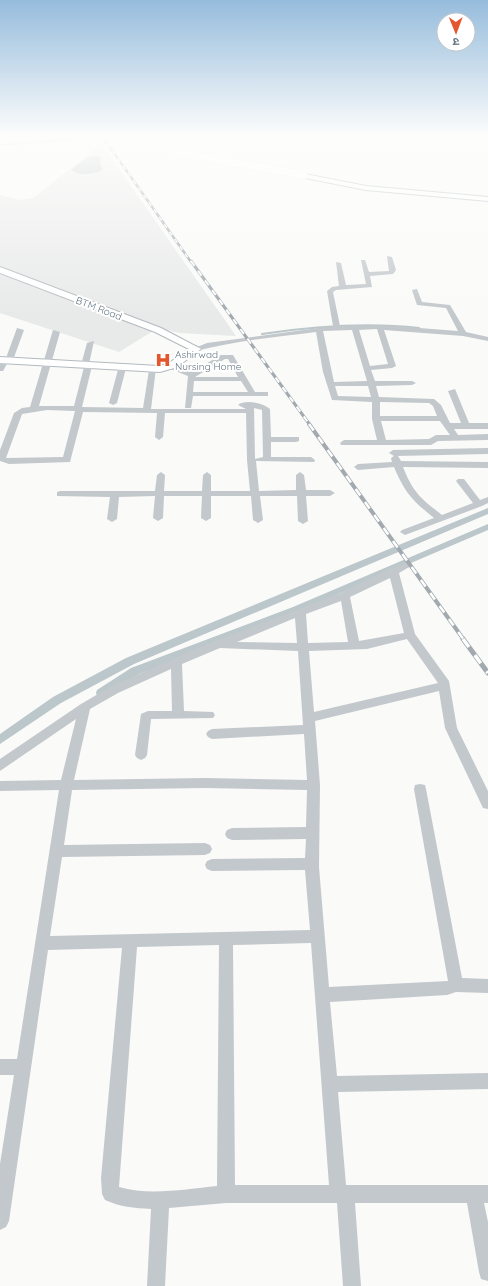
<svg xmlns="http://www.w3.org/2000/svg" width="488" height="1286" viewBox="0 0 488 1286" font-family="Quicksand,'Noto Sans Devanagari',sans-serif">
	<rect width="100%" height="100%" fill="#fafaf8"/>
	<g fill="#e8e9e9">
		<polygon points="103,145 119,169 236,336 180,333 161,329 0,268 0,195 20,200 33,198 99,146"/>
		<polygon points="0,272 153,331 119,352 0,313"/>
	</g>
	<path fill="#bbc7cb" d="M96 156 101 157 100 163 103 170C93 175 80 176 71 170L88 157Z"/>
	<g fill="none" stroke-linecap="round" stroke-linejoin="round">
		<path stroke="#bbc7cb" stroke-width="2" d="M262 334C315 326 366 322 419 328"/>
		<g fill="#bbc7cb" fill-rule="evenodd">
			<polygon points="488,508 488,514 134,664 61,703 0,744 0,734 53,697 126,658"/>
			<polygon points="488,524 488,530 299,611 139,674 105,696 97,696 96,693 97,690 131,668 293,607"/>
		</g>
		<defs>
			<g id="secondary">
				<polygon points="300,173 366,186 488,197 488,201 366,190 300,177"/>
				<polygon points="0,267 161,328 201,349 177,367 160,372 0,363 0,357 159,366 169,363 189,349 155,332 0,273"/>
			</g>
		</defs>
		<use href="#secondary" stroke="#b3babf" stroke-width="2"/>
		<g fill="#c3c8cc" fill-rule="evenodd">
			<polygon points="91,137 93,139 0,146 0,144"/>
			<path d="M387 256 392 257 396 270 393 274 370 276 372 287 336 290 333 292 340 326 380 325 458 331 446 308 417 305 412 290 417 289 422 302 450 305 466 332 488 337V341L463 336 384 330 396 366 392 368 371 370 375 381H412L416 383 412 385 376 386 379 397 434 399 441 405 450 423H461L448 391 455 389 469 423H488V429H454L458 435 488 434V440L438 441 431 445H341L340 443 344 440H377L372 419V402L332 400 323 372 316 332C275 337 235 341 196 351L192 349 207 343 333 326 327 291 332 287 339 286 336 262 341 263 346 285 366 284 361 260H365L369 272 389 271ZM377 329 388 364 370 366 359 330ZM352 330 367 381 334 382 323 331ZM335 386H368L371 397 338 396ZM380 402 429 403 433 406 437 416H380ZM381 421H440L450 435H436L429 439 386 440Z"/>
			<polygon points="17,328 24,330 13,360 8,362 3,371 0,371 0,362 2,358 6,358"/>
			<path d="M53 330 60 332 39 406H74L84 367 81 365 87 343 94 341 89 364 92 366 82 407 143 408 149 370 156 368 151 409H246L238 405C245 399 264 403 270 409L271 437H299V441L296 442H271V457H311L315 460 314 462 256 461 259 491 296 490V475L300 472 304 475 306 490H330L335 493 330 496H306L308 521 303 524 298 521 297 496H260L263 520 258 523 253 520 251 496H211V518L206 521 201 518 202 496H164L163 518 158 521 153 518 155 496 119 497 117 519 112 522 107 519 110 497 57 496V492L60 491H155L157 475 161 472 165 475 164 491H202L203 475 207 472 211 475V491H250L247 460 246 413H165L163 437 159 440 155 437 157 413 83 412 70 462 9 464 0 461V450L14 413 22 408 30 407ZM254 408 262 410 263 457 255 459ZM47 410 75 411 63 457 6 458 22 414Z"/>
			<path d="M221 355H233L255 392H268V396H193L191 408H185L188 376 168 368V364H174L192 372ZM225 359H228L238 377H195ZM194 381H241L248 392H193Z"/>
			<polygon points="119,366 126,368 117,403 113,405 109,403"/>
			<path d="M488 448V454L396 456H398L401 461 488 462V468L403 467C413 492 420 498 442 515L473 503 456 481 458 479H464L480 500 488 497V503L482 506 405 535 400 532 402 530 434 518C412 500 405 493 394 467L358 470 354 467 358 464 392 462 391 458 394 456 389 453 393 450Z"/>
			<path d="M406 563 410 564 411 566 399 573 415 634 449 681 457 728 488 791V809L483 808 445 728 439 691 315 721 320 785 319 867 329 987 448 981 414 789 415 785 420 784 425 785 426 789 462 978 488 979V993L456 992 447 995 330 1002 337 1076 488 1073V1089L338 1092 346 1185H488V1203H484L488 1222V1281L481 1279 479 1272 467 1203H355L361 1286H343L337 1203H226L169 1208 165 1286H147L151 1209C134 1208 120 1207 105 1200L102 1194 101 1178 122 948 48 950 9 1221 6 1227 0 1230V1164L14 1075H0V1059H17L59 790 0 791V781L61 780 76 719 0 771V759L81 704 110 687 195 649 341 593 389 569ZM390 578 404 633 359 641 350 597ZM341 601 348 642 308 643 306 614ZM295 618 297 643 237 642ZM407 639 438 683 314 712 309 651 367 649ZM220 648 298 651 303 725 212 729 208 731 206 734 208 737 212 739 304 734 307 780 205 778 74 780 90 709 118 693 171 669 172 711H148L141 714 135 755 137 758 141 760 145 758 147 755 151 719 213 718 215 715 213 712 184 711 182 664ZM205 788 307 790 306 827 232 828 227 830 225 834 227 838 232 840 306 839 305 858 212 859 207 861 205 865 207 869 212 871 305 870 310 930 50 936 62 857 205 855 210 853 212 849 210 845 205 843 64 845 72 790ZM311 943 329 1185H235L233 945ZM219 945 217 1186C186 1189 150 1196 119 1187L137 947Z"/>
		</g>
		<use href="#secondary" fill="#fff" fill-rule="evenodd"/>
		<defs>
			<polyline id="rail-far3" points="102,136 191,262"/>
			<polyline id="rail-far2" points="191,261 310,425"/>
			<polyline id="rail-far1" points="309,424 464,640"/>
			<polyline id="rail" points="463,639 488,673"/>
		</defs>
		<use href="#rail-far3" stroke="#a2aab0" stroke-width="2.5"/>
		<use href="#rail-far2" stroke="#a2aab0" stroke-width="3"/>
		<use href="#rail-far1" stroke="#a2aab0" stroke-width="4"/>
		<use href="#rail" stroke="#a2aab0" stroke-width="5"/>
		<use href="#rail-far3" stroke="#fff" stroke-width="1.5" stroke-dasharray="4.5" stroke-linecap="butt"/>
		<use href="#rail-far2" stroke="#fff" stroke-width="2" stroke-dasharray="6" stroke-linecap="butt"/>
		<use href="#rail-far1" stroke="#fff" stroke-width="2.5" stroke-dasharray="8" stroke-linecap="butt"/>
		<use href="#rail" stroke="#fff" stroke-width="3.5" stroke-dasharray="10" stroke-linecap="butt"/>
		<defs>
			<polyline id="secondary-bridge" points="106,136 148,147 303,175"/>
		</defs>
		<use href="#secondary-bridge" stroke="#b3babf" stroke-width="8" stroke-linecap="butt"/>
		<use href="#secondary-bridge" stroke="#fff" stroke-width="8"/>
	</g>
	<linearGradient id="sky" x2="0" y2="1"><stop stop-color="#96bcdc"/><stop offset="0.43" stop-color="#fdfdfc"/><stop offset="1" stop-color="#fdfdfc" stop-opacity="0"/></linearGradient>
	<rect width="488" height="316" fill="url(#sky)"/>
	<defs>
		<symbol id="hospital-bare" viewBox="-9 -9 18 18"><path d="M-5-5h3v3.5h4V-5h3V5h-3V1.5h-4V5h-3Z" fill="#e4572e" stroke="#fff" stroke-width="2.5" paint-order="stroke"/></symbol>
	</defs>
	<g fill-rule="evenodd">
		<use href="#hospital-bare" x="152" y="349" width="22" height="22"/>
	</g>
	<g text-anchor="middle" stroke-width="4" stroke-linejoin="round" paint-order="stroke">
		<g font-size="10" fill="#657683" stroke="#fff">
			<text transform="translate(99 308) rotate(21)" y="4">BTM Road</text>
		</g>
		<g font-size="10" fill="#657683" stroke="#fff" text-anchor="start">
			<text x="175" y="358">Ashirwad<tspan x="175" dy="12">Nursing Home</tspan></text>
		</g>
	</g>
	<g transform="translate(456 32) rotate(179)"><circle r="19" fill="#ffffff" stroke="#c1c8cd"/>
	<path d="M0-3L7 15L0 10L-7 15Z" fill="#e4572e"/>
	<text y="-6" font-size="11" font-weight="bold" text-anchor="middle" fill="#657683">उ</text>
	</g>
</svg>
